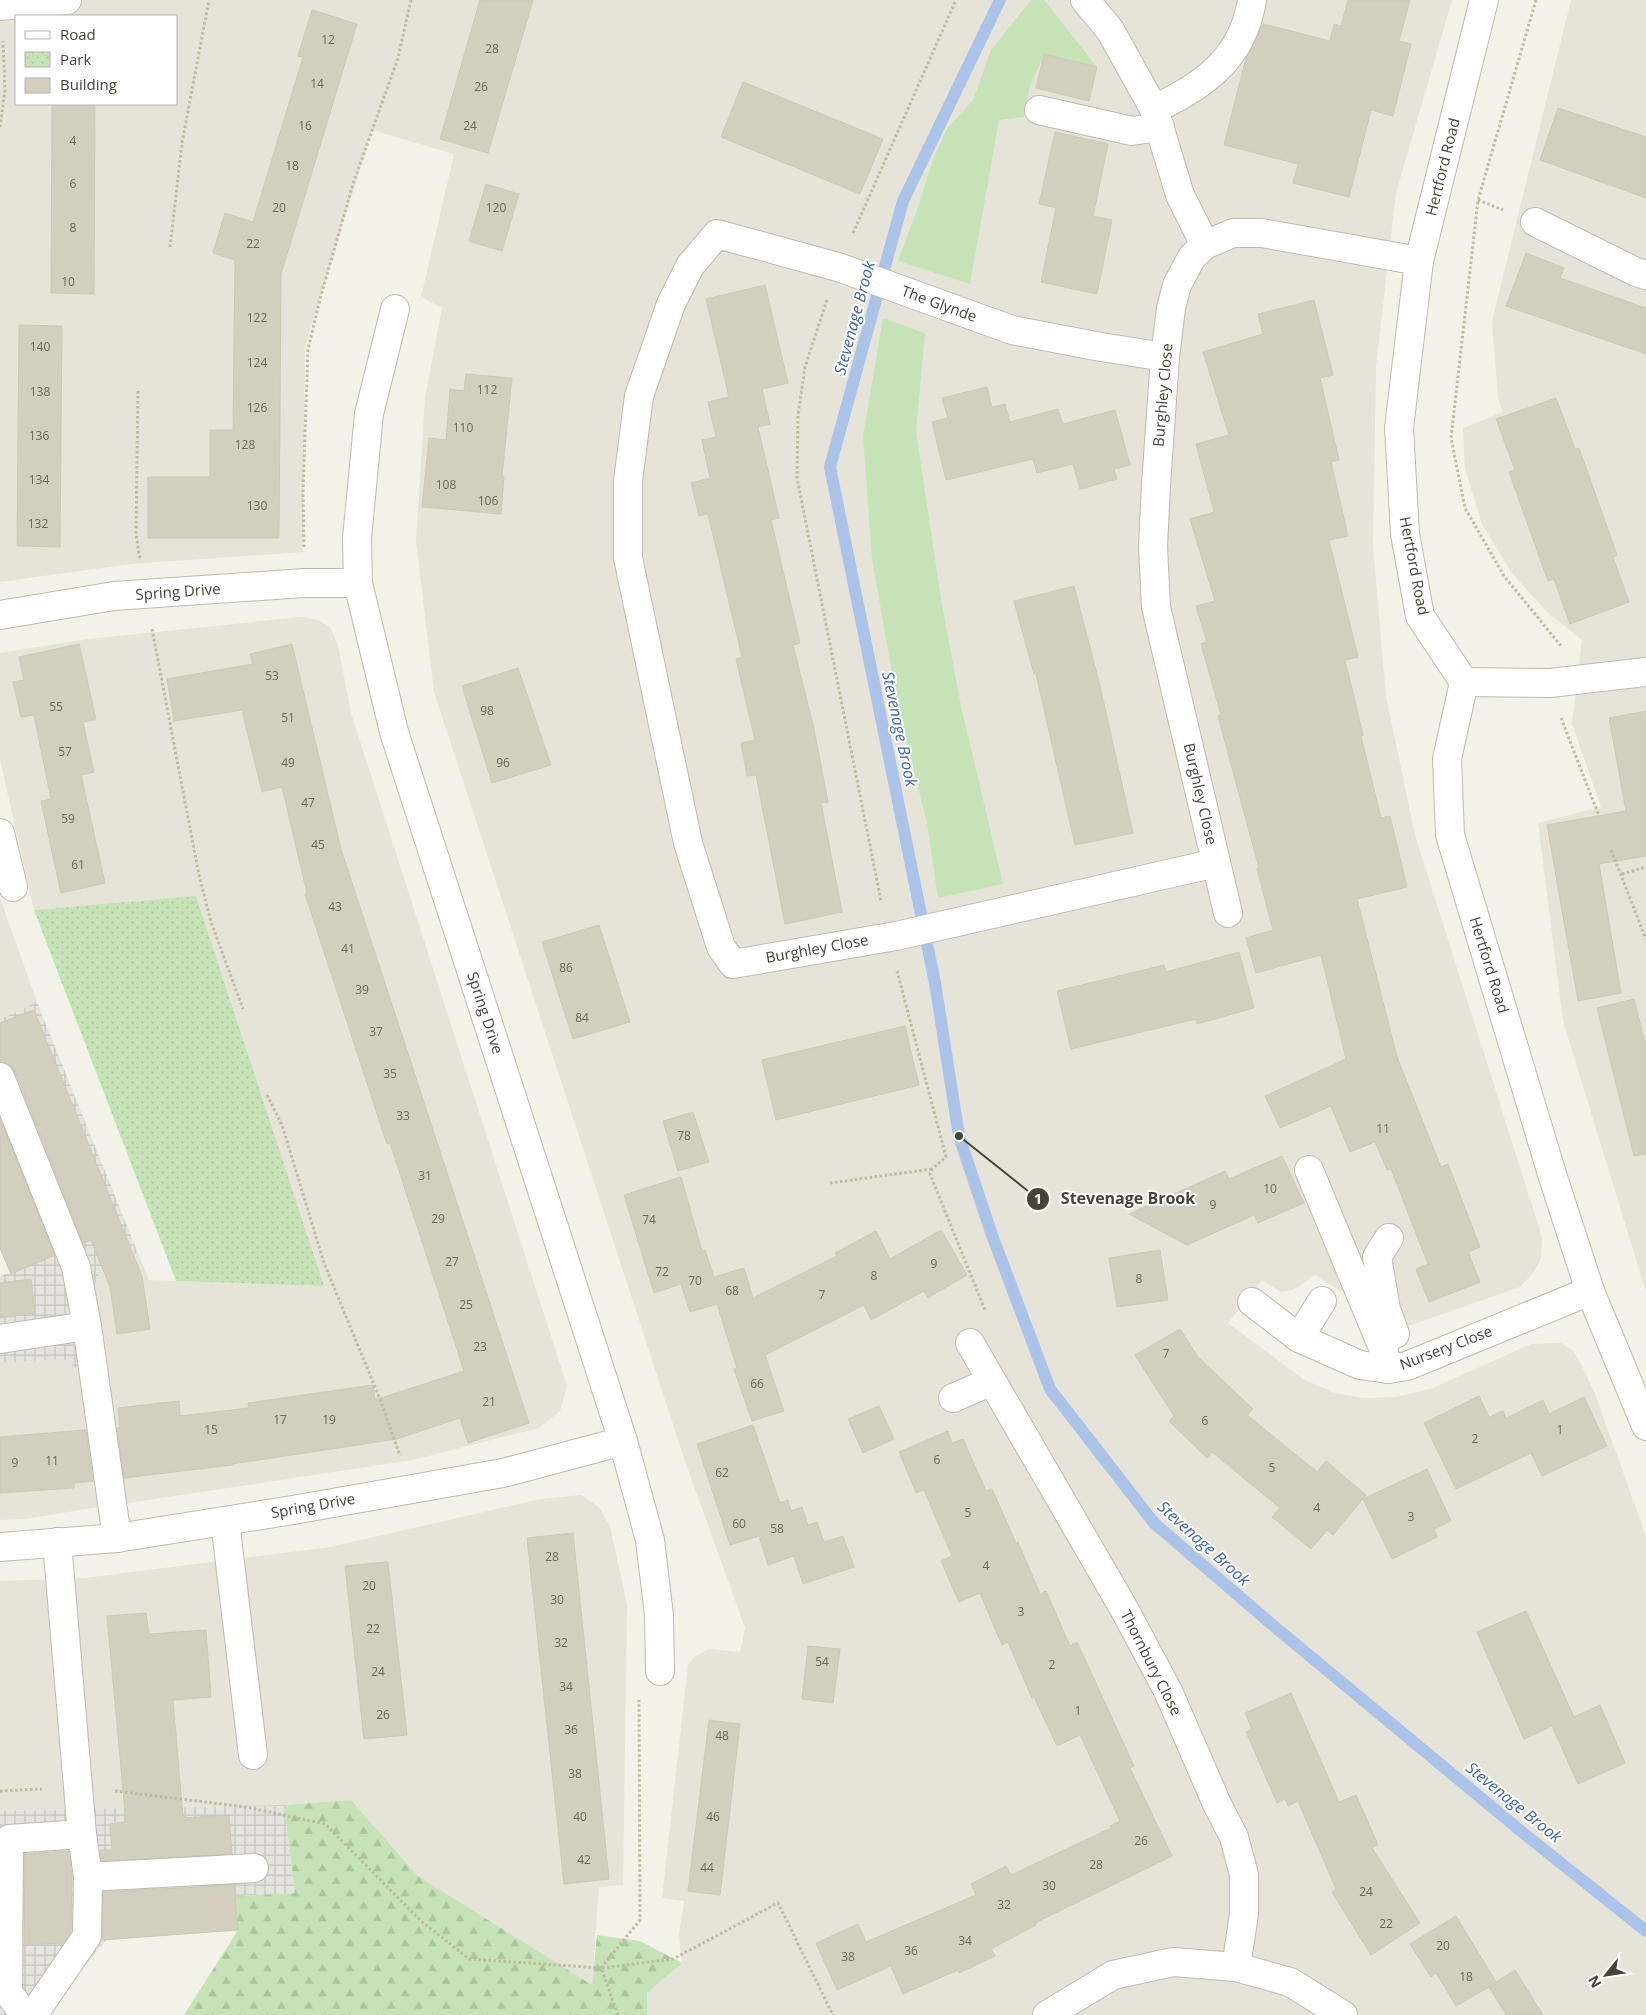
<svg xmlns="http://www.w3.org/2000/svg" width="1646" height="2015" viewBox="0 0 1646 2015" font-family="'Open Sans',sans-serif">
	<defs>
		<pattern id="industrial-grid" width="8" height="8" patternUnits="userSpaceOnUse" patternTransform="scale(1.25)"><rect width="8" height="8" fill="#e5e3dd"/><path d="M0 4h8M4 0v8" fill="none" stroke="#c6c4be"/></pattern>
		<pattern id="forest-firs" width="22" height="20" patternUnits="userSpaceOnUse" patternTransform="scale(1.25)"><rect width="22" height="20" fill="#c5e3b6"/><path d="M5 1l3.5 6h-7zM16 11l3.5 6h-7z" fill="#abc49d"/></pattern>
		<pattern id="park-dots" width="8" height="8" patternUnits="userSpaceOnUse" patternTransform="scale(1.25)"><rect width="8" height="8" fill="#c5e3b6"/><path d="M2 2h.1M6 6h.1" fill="none" stroke="#abc49d" stroke-width="1.8" stroke-linecap="round"/></pattern>
	</defs>
	<rect width="100%" height="100%" fill="#f3f2e9"/>
	<g fill="#e6e4d8" fill-rule="evenodd">
		<path d="M0 0H1452L1396 193 1376 366 1373 546 1386 696 1415 835 1542 1237 1541 1258 1533 1273 1520 1287 1388 1333 1351 1297 1314 1275 1300 1286 1292 1290 1281 1292 1262 1280 1228 1323 1303 1379 1334 1393 1364 1398 1396 1397 1433 1388 1531 1344 1561 1343 1573 1351 1580 1362 1595 1394 1646 1536V2015H647V1993L682 1963 679 1934 684 1901 662 1898 688 1665 694 1657 709 1649 740 1652 745 1628 685 1461 434 692 416 541 425 398 442 308 421 297 454 154 372 130 305 346 303 552 131 564 0 582ZM16 16H176V104H16Z"/>
		<polygon points="1571,0 1646,0 1646,1292 1563,1021 1538,823 1601,807 1572,724 1582,640 1547,612 1511,572 1482,524 1465,469 1463,428 1503,412 1498,399 1492,321"/>
		<polygon points="301,617 318,620 330,627 338,645 351,713 567,1386 560,1411 539,1428 413,1460 122,1504 93,1291 101,1267 138,1253 149,1280 324,1286 196,897 34,910 0,760 0,653 88,639"/>
		<polygon points="0,898 37,1002 0,1019"/>
		<polygon points="64,1359 84,1375 105,1506 25,1519 0,1520 0,1363"/>
		<polygon points="581,1495 599,1507 610,1526 627,1605 623,1885 599,1887 592,1986 418,1876 351,1800 284,1805 0,1811 0,1581 85,1578 330,1547 541,1499"/>
	</g>
	<g fill="url(#industrial-grid)">
		<polygon points="37,1002 138,1253 101,1267 93,1291 84,1375 64,1359 0,1363 0,1276 10,1273 0,1248 0,1019"/>
		<polygon points="284,1805 295,1893 236,1896 238,1930 107,1939 44,2015 0,2015 0,1811"/>
	</g>
	<g fill="#c5e3b6">
		<polygon points="1031,0 1044,0 1097,67 1044,54 1029,89 1024,117 999,120 970,284 898,261 916,213 933,160 946,130 973,100 991,50"/>
		<polygon points="883,318 925,333 916,431 941,599 961,706 1003,884 938,898 927,823 897,702 872,558 863,436"/>
	</g>
	<polygon fill="url(#forest-firs)" points="351,1800 418,1876 592,1985 597,1935 640,1941 682,1963 647,1993 647,2015 184,2015 238,1930 235,1896 295,1893 284,1805"/>
	<polygon fill="url(#park-dots)" points="196,896 324,1286 176,1281 34,910"/>
	<g fill="none" stroke-linecap="round" stroke-linejoin="round">
		<polyline stroke="#acc3e9" stroke-width="12" points="1000,0 903,201 830,467 935,983 959,1136 992,1235 1050,1389 1154,1523 1269,1622 1522,1832 1646,1931"/>
	</g>
	<g fill="#d3cfbf" stroke="#cdc8b3">
		<polygon points="480,0 533,0 488,153 440,139"/>
		<polygon points="1348,0 1410,0 1399,41 1411,44 1393,116 1371,110 1349,197 1293,183 1298,164 1224,145 1246,58 1254,44 1263,24 1330,41 1334,24 1341,26"/>
		<polygon points="312,10 357,24 281,274 279,538 148,538 148,477 210,477 210,430 233,430 235,260 213,253 225,213 253,222 303,57 298,56"/>
		<polygon points="1044,54 1097,67 1089,101 1036,88"/>
		<polygon points="743,82 883,139 860,194 721,137"/>
		<polygon points="52,104 95,104 94,294 51,293"/>
		<polygon points="1558,108 1646,137 1646,198 1540,160"/>
		<polygon points="1055,132 1108,144 1093,216 1112,220 1097,294 1041,282 1056,208 1039,204"/>
		<polygon points="486,184 519,194 502,251 469,241"/>
		<polygon points="1526,253 1564,268 1560,278 1646,308 1646,354 1506,306"/>
		<polygon points="765,285 788,383 762,389 770,424 758,427 779,518 771,520 800,643 793,645 814,729 828,802 821,803 842,912 785,924 756,775 747,776 741,743 755,740 736,659 742,657 708,514 699,516 691,483 710,478 702,440 716,437 708,402 729,397 706,299"/>
		<polygon points="1314,300 1333,375 1320,378 1339,460 1331,462 1348,536 1329,540 1358,657 1345,660 1363,735 1361,736 1381,818 1390,816 1407,887 1357,899 1397,1057 1441,1167 1448,1164 1480,1247 1468,1252 1480,1282 1429,1302 1416,1269 1428,1264 1391,1169 1387,1170 1375,1142 1350,1152 1331,1106 1280,1128 1265,1096 1346,1059 1321,955 1256,973 1246,938 1273,930 1257,869 1259,868 1218,716 1221,715 1201,644 1207,642 1196,606 1215,601 1190,519 1214,512 1196,444 1229,435 1203,352 1263,334 1258,314"/>
		<polygon points="19,325 62,326 60,547 17,546"/>
		<polygon points="466,374 512,378 502,476 504,476 501,514 422,507 429,438 446,440 450,389 464,391"/>
		<polygon points="987,387 992,407 1005,404 1010,422 1058,409 1063,424 1115,410 1130,465 1114,469 1117,479 1080,489 1073,464 1037,473 1033,459 946,480 932,422 948,418 942,398"/>
		<polygon points="1556,398 1575,449 1579,448 1617,555 1613,557 1629,602 1570,624 1554,579 1548,581 1509,472 1515,470 1496,419"/>
		<polygon points="1074,586 1100,686 1133,833 1075,845 1036,674 1034,674 1014,601"/>
		<polygon points="79,644 96,719 83,722 94,772 81,775 105,883 61,893 41,801 51,799 34,715 21,717 13,682 24,680 19,657"/>
		<polygon points="292,644 341,849 529,1423 468,1443 460,1418 397,1439 232,1464 232,1465 124,1478 117,1428 120,1428 118,1408 179,1401 180,1416 249,1408 248,1403 373,1385 375,1400 464,1371 390,1143 387,1144 305,894 307,893 282,787 262,792 242,710 174,721 167,679 253,664 250,654"/>
		<polygon points="518,668 551,765 492,783 462,686"/>
		<polygon points="1646,711 1646,856 1599,864 1621,993 1578,1001 1547,825 1626,811 1609,718"/>
		<polygon points="599,925 630,1022 573,1039 542,942"/>
		<polygon points="1239,952 1254,1008 1197,1024 1196,1019 1071,1049 1057,991 1164,965 1166,972"/>
		<polygon points="1634,999 1646,1046 1646,1154 1634,1156 1597,1008"/>
		<polygon points="34,1010 142,1276 150,1329 117,1334 110,1287 91,1240 83,1243 15,1071 9,1064 0,1062 0,1023"/>
		<polygon points="905,1026 919,1085 776,1120 762,1060"/>
		<polygon points="693,1112 709,1162 678,1171 663,1121"/>
		<polygon points="0,1119 55,1255 11,1274 0,1248"/>
		<polygon points="1282,1156 1304,1203 1258,1223 1254,1215 1187,1245 1129,1214 1225,1171 1229,1179"/>
		<polygon points="681,1177 702,1251 705,1250 714,1277 744,1268 753,1298 837,1256 835,1253 876,1231 890,1259 941,1230 967,1275 928,1298 924,1291 871,1320 864,1305 765,1355 784,1411 752,1421 734,1369 737,1368 717,1304 690,1312 681,1284 654,1293 624,1195"/>
		<polygon points="1160,1250 1168,1300 1117,1307 1109,1258"/>
		<polygon points="31,1279 35,1313 0,1318 0,1283"/>
		<polygon points="1180,1329 1198,1357 1253,1409 1247,1415 1317,1472 1326,1461 1366,1495 1333,1535 1327,1530 1311,1549 1272,1517 1280,1508 1212,1452 1207,1458 1169,1421 1174,1416 1135,1355"/>
		<polygon points="1479,1396 1489,1417 1503,1411 1506,1418 1543,1400 1549,1414 1584,1397 1607,1446 1542,1476 1531,1453 1456,1489 1424,1423"/>
		<polygon points="879,1406 894,1439 863,1453 848,1419"/>
		<polygon points="753,1425 780,1503 788,1500 791,1511 802,1507 808,1525 817,1522 824,1542 843,1536 854,1567 803,1584 794,1556 768,1565 759,1536 730,1545 697,1444"/>
		<polygon points="86,1430 93,1481 74,1483 74,1488 0,1493 0,1437"/>
		<polygon points="948,1431 952,1443 963,1439 986,1491 992,1489 1016,1543 1018,1542 1040,1594 1046,1591 1070,1646 1077,1642 1134,1766 1130,1768 1172,1856 1035,1923 1036,1925 991,1949 995,1956 959,1973 958,1970 903,1994 891,1966 837,1990 816,1943 858,1924 866,1942 976,1895 971,1884 1006,1866 1011,1875 1111,1828 1110,1826 1120,1821 1080,1735 1057,1746 1034,1697 1032,1698 1008,1642 1002,1645 980,1593 959,1602 941,1561 952,1556 924,1490 916,1493 899,1452"/>
		<polygon points="1427,1469 1451,1521 1434,1529 1437,1537 1392,1559 1363,1499"/>
		<polygon points="573,1533 609,1879 564,1884 527,1538"/>
		<polygon points="388,1562 407,1735 364,1739 345,1566"/>
		<polygon points="1526,1611 1574,1717 1600,1705 1625,1763 1578,1784 1552,1726 1524,1739 1477,1632"/>
		<polygon points="146,1613 149,1634 206,1630 211,1697 173,1700 183,1818 229,1815 232,1854 101,1861 100,1850 112,1850 110,1824 126,1822 107,1616"/>
		<polygon points="808,1646 840,1649 833,1703 802,1699"/>
		<polygon points="1291,1693 1339,1802 1356,1795 1378,1845 1372,1848 1420,1923 1371,1955 1332,1892 1336,1889 1298,1801 1288,1806 1285,1799 1277,1803 1246,1732 1252,1729 1245,1713"/>
		<polygon points="709,1720 740,1724 720,1895 688,1891"/>
		<polygon points="69,1851 72,1878 71,1931 64,1943 24,1945 25,1854"/>
		<polygon points="234,1885 238,1930 102,1940 103,1892"/>
		<polygon points="1456,1916 1496,1982 1515,1970 1543,2015 1506,2015 1489,1987 1456,2006 1436,1973 1431,1977 1410,1944"/>
	</g>
	<g fill="none" stroke-linecap="round" stroke-linejoin="round">
		<defs>
			<g id="minor">
				<polyline points="1085,0 1110,30 1154,109 1180,195 1205,245"/>
				<polyline points="1484,0 1419,261 1399,428 1405,534 1420,616 1464,682 1447,759 1450,835 1552,1174 1590,1291 1646,1426"/>
				<polyline points="0,6 67,0"/>
				<path d="M1154 109C1204 86 1243 58 1252 0"/>
				<polyline points="1039,110 1132,131 1160,127"/>
				<polyline points="1535,222 1636,272 1646,275"/>
				<polyline points="1165,357 1101,347 1012,330 838,267 717,234 690,266 671,304 639,396 628,481 628,558 688,843 721,947 733,964 896,936 1216,863"/>
				<polyline points="358,583 357,538 369,414 395,309"/>
				<polyline points="0,615 114,596 304,583 358,583 394,732 623,1441 503,1473 293,1510 117,1538 0,1547"/>
				<polyline points="1464,682 1550,683 1646,672"/>
				<polyline points="0,833 13,887"/>
				<polyline points="1228,913 1156,607 1153,546 1156,485 1165,357 1171,308 1177,285 1192,257 1205,245 1233,233 1262,233 1419,261"/>
				<polyline points="0,1077 76,1267 87,1326 117,1538"/>
				<polyline points="1309,1170 1383,1348 1388,1369"/>
				<polyline points="1389,1238 1377,1257 1386,1309 1395,1334"/>
				<polyline points="1252,1302 1299,1338 1360,1365 1388,1369 1407,1366 1590,1291"/>
				<polyline points="1299,1338 1322,1301"/>
				<polyline points="0,1339 87,1326"/>
				<polyline points="970,1343 1123,1607 1168,1691 1217,1804 1234,1837 1244,1875 1244,1914 1236,1967"/>
				<polyline points="953,1398 992,1381"/>
				<polyline points="623,1441 650,1540 659,1615 660,1671"/>
				<polyline points="225,1521 253,1755"/>
				<polyline points="88,1877 254,1868"/>
				<polyline points="25,2015 8,1992 9,1839 82,1834"/>
				<polyline points="33,2015 87,1936 88,1877 82,1834 57,1542"/>
				<polyline points="1047,2015 1113,1975 1173,1962 1236,1967 1290,1982 1343,2015"/>
			</g>
		</defs>
		<use href="#minor" stroke="#bdbbac" stroke-width="30"/>
		<g stroke="#beb99f" stroke-width="3" stroke-dasharray="2.5 2.5" stroke-linecap="butt">
			<polyline points="1536,0 1478,200 1451,438 1465,508 1504,576 1561,646"/>
			<polyline points="0,127 5,91 3,41"/>
			<polyline points="1478,200 1503,210"/>
			<polyline points="853,233 956,0"/>
			<polyline points="170,247 182,143 209,0"/>
			<polyline points="827,300 805,367 798,416 797,478 881,901"/>
			<polyline points="138,391 136,535 140,559"/>
			<polyline points="304,547 303,492 308,349 320,299 353,184 398,58 411,0"/>
			<polyline points="152,629 199,875 211,922 243,1009"/>
			<polyline points="1561,718 1599,816"/>
			<polyline points="1611,850 1646,939"/>
			<polyline points="1622,874 1646,867"/>
			<polyline points="897,971 946,1157 932,1169 930,1174 985,1310"/>
			<polyline points="267,1095 282,1125 324,1263 382,1404 400,1456"/>
			<polyline points="830,1183 932,1169"/>
			<polyline points="0,1791 42,1789"/>
			<polyline points="115,1791 246,1807 325,1824 420,1920 469,1959 601,1968 618,2015"/>
			<polyline points="601,1968 640,1920 639,1700"/>
			<polyline points="602,1968 673,1959 778,1903 833,2015"/>
		</g>
		<use href="#minor" stroke="#fff" stroke-width="28"/>
	</g>
	<g text-anchor="middle" stroke-width="4" stroke-linejoin="round" paint-order="stroke">
		<g font-size="12" fill="#69665a">
			<text x="328" y="44">12</text>
			<text x="492" y="53">28</text>
			<text x="317" y="88">14</text>
			<text x="481" y="91">26</text>
			<text x="305" y="130">16</text>
			<text x="470" y="130">24</text>
			<text x="73" y="145">4</text>
			<text x="292" y="170">18</text>
			<text x="73" y="188">6</text>
			<text x="279" y="212">20</text>
			<text x="496" y="212">120</text>
			<text x="73" y="232">8</text>
			<text x="253" y="248">22</text>
			<text x="68" y="286">10</text>
			<text x="257" y="322">122</text>
			<text x="40" y="351">140</text>
			<text x="257" y="367">124</text>
			<text x="487" y="394">112</text>
			<text x="40" y="396">138</text>
			<text x="257" y="412">126</text>
			<text x="463" y="432">110</text>
			<text x="39" y="440">136</text>
			<text x="245" y="449">128</text>
			<text x="39" y="484">134</text>
			<text x="446" y="489">108</text>
			<text x="488" y="505">106</text>
			<text x="257" y="510">130</text>
			<text x="38" y="528">132</text>
			<text x="272" y="680">53</text>
			<text x="56" y="711">55</text>
			<text x="487" y="715">98</text>
			<text x="288" y="722">51</text>
			<text x="65" y="756">57</text>
			<text x="288" y="767">49</text>
			<text x="503" y="767">96</text>
			<text x="308" y="807">47</text>
			<text x="68" y="823">59</text>
			<text x="318" y="849">45</text>
			<text x="78" y="869">61</text>
			<text x="335" y="911">43</text>
			<text x="348" y="953">41</text>
			<text x="566" y="972">86</text>
			<text x="362" y="994">39</text>
			<text x="582" y="1022">84</text>
			<text x="376" y="1036">37</text>
			<text x="390" y="1078">35</text>
			<text x="403" y="1120">33</text>
			<text x="1383" y="1133">11</text>
			<text x="684" y="1140">78</text>
			<text x="425" y="1180">31</text>
			<text x="1270" y="1193">10</text>
			<text x="1213" y="1209">9</text>
			<text x="438" y="1223">29</text>
			<text x="649" y="1224">74</text>
			<text x="452" y="1266">27</text>
			<text x="934" y="1268">9</text>
			<text x="662" y="1276">72</text>
			<text x="874" y="1280">8</text>
			<text x="1139" y="1283">8</text>
			<text x="695" y="1285">70</text>
			<text x="732" y="1295">68</text>
			<text x="822" y="1299">7</text>
			<text x="466" y="1309">25</text>
			<text x="480" y="1351">23</text>
			<text x="1166" y="1358">7</text>
			<text x="757" y="1388">66</text>
			<text x="489" y="1406">21</text>
			<text x="280" y="1424">17</text>
			<text x="329" y="1424">19</text>
			<text x="1205" y="1425">6</text>
			<text x="211" y="1434">15</text>
			<text x="1560" y="1434">1</text>
			<text x="1475" y="1443">2</text>
			<text x="937" y="1464">6</text>
			<text x="52" y="1465">11</text>
			<text x="15" y="1467">9</text>
			<text x="1272" y="1472">5</text>
			<text x="722" y="1477">62</text>
			<text x="1317" y="1512">4</text>
			<text x="968" y="1517">5</text>
			<text x="1411" y="1521">3</text>
			<text x="739" y="1528">60</text>
			<text x="777" y="1533">58</text>
			<text x="552" y="1561">28</text>
			<text x="986" y="1570">4</text>
			<text x="369" y="1590">20</text>
			<text x="557" y="1604">30</text>
			<text x="1021" y="1616">3</text>
			<text x="373" y="1633">22</text>
			<text x="561" y="1647">32</text>
			<text x="822" y="1666">54</text>
			<text x="1052" y="1669">2</text>
			<text x="378" y="1676">24</text>
			<text x="566" y="1691">34</text>
			<text x="1078" y="1715">1</text>
			<text x="383" y="1719">26</text>
			<text x="571" y="1734">36</text>
			<text x="722" y="1740">48</text>
			<text x="575" y="1778">38</text>
			<text x="580" y="1821">40</text>
			<text x="713" y="1821">46</text>
			<text x="1141" y="1845">26</text>
			<text x="584" y="1864">42</text>
			<text x="1096" y="1869">28</text>
			<text x="707" y="1872">44</text>
			<text x="1049" y="1890">30</text>
			<text x="1366" y="1896">24</text>
			<text x="1004" y="1909">32</text>
			<text x="1386" y="1928">22</text>
			<text x="965" y="1945">34</text>
			<text x="1443" y="1950">20</text>
			<text x="911" y="1955">36</text>
			<text x="848" y="1961">38</text>
			<text x="1466" y="1981">18</text>
		</g>
		<g font-size="15" fill="#464338" stroke="#fff">
			<text transform="translate(1443 167) rotate(-76)" y="5">Hertford Road</text>
			<text transform="translate(939 304) rotate(20)" y="5">The Glynde</text>
			<text transform="translate(1163 395) rotate(-85)" y="5">Burghley Close</text>
			<text transform="translate(1414 566) rotate(79)" y="5">Hertford Road</text>
			<text transform="translate(178 592) rotate(-4)" y="5">Spring Drive</text>
			<text transform="translate(1200 794) rotate(77)" y="5">Burghley Close</text>
			<text transform="translate(817 949) rotate(-10)" y="5">Burghley Close</text>
			<text transform="translate(1489 965) rotate(73)" y="5">Hertford Road</text>
			<text transform="translate(485 1013) rotate(72)" y="5">Spring Drive</text>
			<text transform="translate(1446 1348) rotate(-21)" y="5">Nursery Close</text>
			<text transform="translate(313 1506) rotate(-10)" y="5">Spring Drive</text>
			<text transform="translate(1151 1663) rotate(63)" y="5">Thornbury Close</text>
		</g>
		<g font-size="16" font-style="italic" fill="#3c64a7" stroke="#fff">
			<text transform="translate(854 318) rotate(-75)" y="6">Stevenage Brook</text>
			<text transform="translate(900 729) rotate(78)" y="6">Stevenage Brook</text>
			<text transform="translate(1204 1543) rotate(42)" y="6">Stevenage Brook</text>
			<text transform="translate(1514 1802) rotate(39)" y="6">Stevenage Brook</text>
		</g>
	</g>
	<path fill="none" stroke="#464338" stroke-width="2" d="M959 1136L1038 1199"/>
	<g fill="#464338" stroke="#fff" stroke-width="2">
		<circle cx="959" cy="1136" r="5"/>
		<circle cx="1038" cy="1199" r="12"/>
	</g>
	<g font-size="15" text-anchor="middle" font-weight="bold" fill="#fff">
		<text x="1038" y="1204">1</text>
	</g>
	<g font-size="16" text-anchor="middle" font-weight="bold" fill="#464338" stroke="#fff" stroke-width="4" stroke-linejoin="round" paint-order="stroke">
		<text x="1128" y="1204">Stevenage Brook</text>
	</g>
	<rect x="15" y="15" width="162" height="90" fill="#ffffff" stroke="#b5b4af"/>
	<rect x="25" y="31" width="25" height="8" fill="#ffffff" stroke="#b5b4af"/>
	<text x="60" y="40" font-size="15" fill="#464338">Road</text>
	<rect x="25" y="52" width="25" height="15" fill="url(#park-dots)" stroke="#b5b4af"/>
	<text x="60" y="65" font-size="15" fill="#464338">Park</text>
	<rect x="25" y="78" width="25" height="15" fill="#d3cfbf" stroke="#b5b4af"/>
	<text x="60" y="90" font-size="15" fill="#464338">Building</text>
	<g transform="translate(1606 1975) rotate(240)" stroke="#ffffff" stroke-width="4" paint-order="stroke">
	<path d="M0-4L9 19L0 12L-9 19Z" fill="#464338"/>
	<text y="-8" font-size="14" font-weight="bold" text-anchor="middle" fill="#464338">N</text>
	</g>
</svg>
